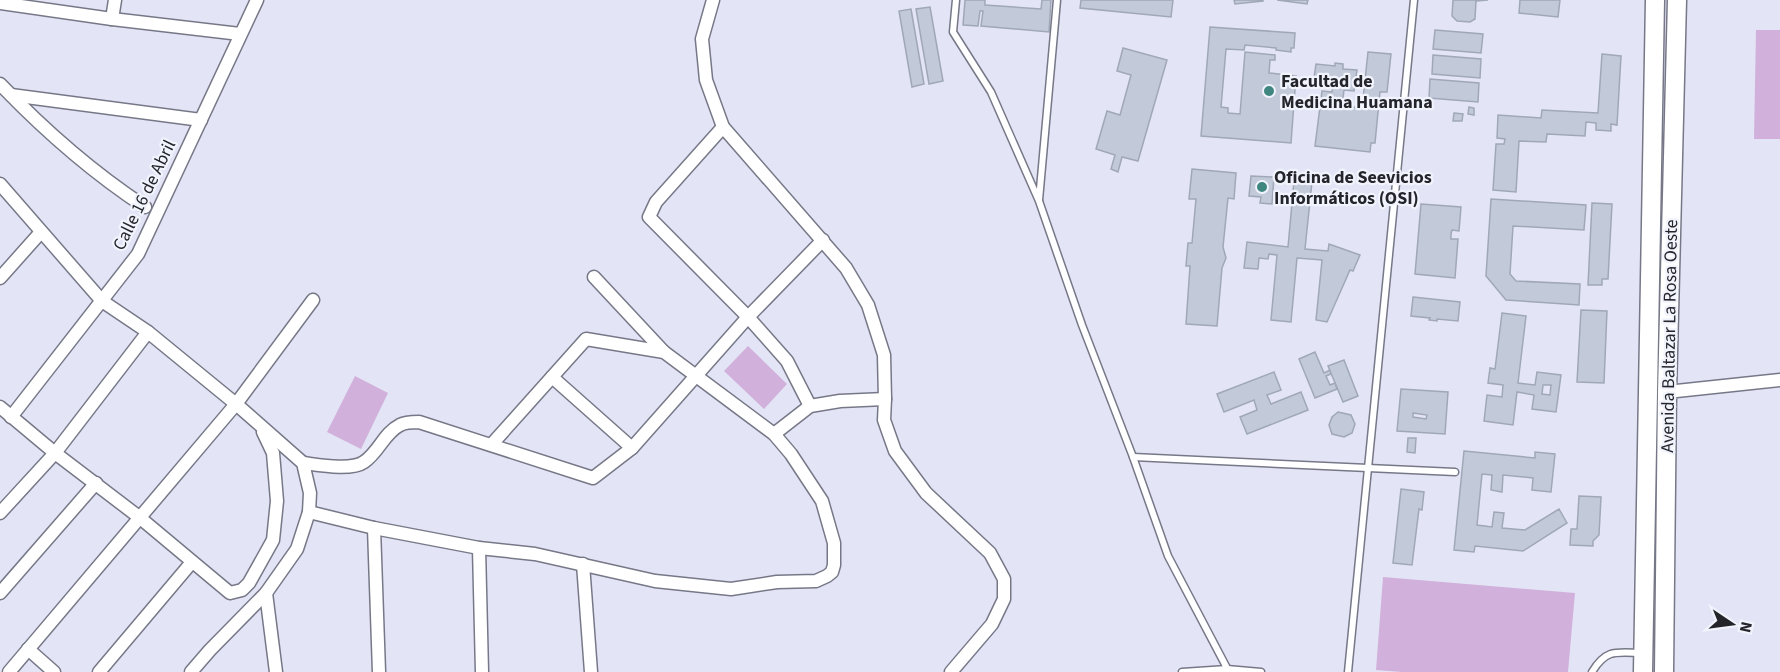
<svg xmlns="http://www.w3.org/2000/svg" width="1780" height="672" viewBox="0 0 1780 672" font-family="'Source Sans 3',sans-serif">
	<rect width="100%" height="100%" fill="#e3e5f6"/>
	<g fill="#d1b0db">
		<polygon points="1756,30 1780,30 1780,139 1754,139"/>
		<polygon points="748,346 787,384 764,409 724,371"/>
		<polygon points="355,376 388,393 361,449 327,432"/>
		<polygon points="1383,577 1575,593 1568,672 1402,672 1376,670"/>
	</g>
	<g fill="#c2cad9" stroke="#a0a8b7" stroke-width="1.5" fill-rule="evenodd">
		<polygon points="965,0 985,0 985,5 1041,9 1042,0 1051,0 1049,32 981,26 983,11 980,11 978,26 963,25"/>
		<polygon points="1081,0 1173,0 1171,17 1080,8"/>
		<polygon points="1234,0 1263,0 1263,1 1235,4"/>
		<polygon points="1277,0 1308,0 1307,4"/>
		<polygon points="1453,0 1488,0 1476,1 1475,19 1470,22 1457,21 1452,16"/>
		<polygon points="1520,0 1560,0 1558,17 1519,13"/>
		<polygon points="930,7 943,81 929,84 916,9"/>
		<polygon points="911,9 924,84 912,87 899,11"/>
		<polygon points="1210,27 1295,33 1294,48 1291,48 1291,52 1276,50 1276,48 1245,45 1244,50 1226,49 1221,107 1228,108 1228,113 1240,114 1245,52 1275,55 1275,60 1270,60 1269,73 1296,76 1291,143 1201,136"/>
		<polygon points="1435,30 1483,34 1481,53 1433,49"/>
		<polygon points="1123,48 1167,60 1138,161 1122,157 1118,172 1111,169 1115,155 1096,149 1107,111 1120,115 1131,75 1117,71"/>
		<polygon points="1368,52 1391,54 1387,92 1380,92 1375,143 1371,143 1370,152 1315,146 1322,91 1332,92 1333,87 1313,85 1316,64 1335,66 1335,63 1343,64 1343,69 1357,70 1354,91 1344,90 1342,106 1362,108"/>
		<polygon points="1602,54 1621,56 1617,125 1611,124 1611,131 1596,130 1596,123 1586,122 1585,136 1547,134 1546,142 1519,141 1516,192 1493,190 1496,144 1504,144 1505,139 1497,138 1498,115 1541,118 1542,110 1598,113"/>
		<polygon points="1433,55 1481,59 1480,78 1432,74"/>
		<polygon points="1430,79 1479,83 1478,102 1429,98"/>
		<polygon points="1469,107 1474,108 1474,115 1468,114"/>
		<polygon points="1454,113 1463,114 1462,121 1453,121"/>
		<polygon points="1192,169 1236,173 1234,199 1228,198 1223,247 1226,258 1222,268 1217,326 1186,324 1190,266 1186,266 1188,243 1192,243 1196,199 1189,199"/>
		<polygon points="1251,176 1274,177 1272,204 1260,203 1261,197 1249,196"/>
		<polygon points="1294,181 1312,182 1305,249 1328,251 1329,244 1360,255 1353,271 1350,270 1327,322 1316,320 1322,260 1297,258 1291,322 1271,320 1277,255 1269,254 1268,259 1259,258 1258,269 1244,268 1247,242 1288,247"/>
		<polygon points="1491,199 1586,205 1584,230 1513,226 1510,274 1516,281 1580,284 1579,305 1506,300 1486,276"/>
		<polygon points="1592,203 1612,204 1608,279 1602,279 1602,285 1588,285"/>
		<polygon points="1421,204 1461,207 1459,231 1452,230 1451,234 1451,239 1458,239 1455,278 1415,274"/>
		<polygon points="1413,297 1460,302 1458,321 1437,319 1437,321 1429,320 1430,318 1411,316"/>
		<polygon points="1581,310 1607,311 1604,383 1577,382"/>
		<path d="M1502 313 1526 316 1518 383 1535 385 1537 372 1561 375 1556 412 1532 409 1534 395 1517 392 1513 425 1484 421 1487 395 1502 397 1503 385 1488 383 1490 368 1495 369ZM1543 385H1551L1550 395 1542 394Z"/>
		<polygon points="1315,352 1324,373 1330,370 1331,374 1326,376 1330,385 1335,383 1337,389 1315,398 1299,359"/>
		<polygon points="1344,360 1358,396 1343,402 1328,366"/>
		<polygon points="1274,372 1281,390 1267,395 1271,404 1301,392 1308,410 1247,434 1240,417 1257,410 1254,400 1224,412 1217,394"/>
		<path d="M1401 389 1448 392 1445 434 1397 431ZM1413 413 1427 415 1426 419 1413 417Z"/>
		<polygon points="1338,412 1351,415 1355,424 1352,433 1344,437 1332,434 1329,425 1332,417"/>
		<polygon points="1408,438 1416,438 1415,453 1407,452"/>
		<polygon points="1464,451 1535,458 1535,452 1555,454 1551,492 1532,490 1533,478 1503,475 1502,492 1491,490 1492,475 1482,474 1477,525 1492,527 1494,512 1504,513 1502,528 1525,530 1559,509 1567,523 1523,551 1475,546 1474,552 1454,550"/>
		<polygon points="1401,489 1424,492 1422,510 1419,509 1412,565 1393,563"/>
		<polygon points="1579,496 1601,497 1599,535 1593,541 1593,546 1570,545 1571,529 1577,529"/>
	</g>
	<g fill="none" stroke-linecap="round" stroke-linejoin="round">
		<defs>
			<g id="lane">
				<polyline points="956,0 953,32 991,92 1039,201 1082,325 1133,457 1168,556 1229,672"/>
				<polyline points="1039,200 1057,0"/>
				<polyline points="1133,457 1455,472"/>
				<polyline points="1182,672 1227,669 1261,672"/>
				<polyline points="1348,672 1414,0"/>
				<path d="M1592 672C1606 649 1616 652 1640 653"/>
			</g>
			<g id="street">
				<polyline points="713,0 702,39 706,80 723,127 846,268 868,305 884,355 885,399 884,420 895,451 926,493 990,553 1004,579 1004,599 992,624 951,672"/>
				<polyline points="0,3 112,19 240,34"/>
				<polyline points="112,19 115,0"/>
				<path d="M0 84C44 130 92 172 145 207"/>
				<polyline points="11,95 201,120"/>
				<polyline points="723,127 656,202 649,217 748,317 787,361 810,406"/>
				<polyline points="0,184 102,301 148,332 236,404 303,463 310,493 309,512 297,549 266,593 210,650 191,672"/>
				<polyline points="594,277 664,352"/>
				<polyline points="0,278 41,232"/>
				<polyline points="552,377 632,448"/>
				<polyline points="1667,392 1780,380"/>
				<polyline points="0,407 55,453 139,517 230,593 242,590 249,583 273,540 277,501 273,453 263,432"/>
				<polyline points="11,417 138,254 257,0"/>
				<polyline points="774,434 810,406 840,401 885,399"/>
				<path d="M303 463C319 465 351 471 364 462 379 452 384 433 400 425 405 422 413 422 419 422L593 478 632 448 748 317 823 240"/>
				<polyline points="309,512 374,528 479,548 535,554 655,581 731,589 777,582 816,581 827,576 832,572 834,565 834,543 822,501 791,454 774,434 664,352 586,339 492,444"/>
				<polyline points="0,513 55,453 148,332"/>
				<polyline points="374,528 379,672"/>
				<polyline points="479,548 482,672"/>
				<polyline points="583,564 591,672"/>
				<polyline points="0,593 96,483"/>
				<polyline points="266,593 276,672"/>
				<polyline points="28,649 54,672"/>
				<polyline points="9,672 236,404 313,300"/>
				<polyline points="99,672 192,562"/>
			</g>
			<g id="secondary">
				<polyline points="1643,672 1655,0"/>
				<polyline points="1664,672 1667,392 1677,0"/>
			</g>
		</defs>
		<use href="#lane" stroke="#767887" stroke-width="9"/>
		<use href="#street" stroke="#767887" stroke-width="15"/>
		<use href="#secondary" stroke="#767887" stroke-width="21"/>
		<use href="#lane" stroke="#fff" stroke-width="6"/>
		<use href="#street" stroke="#fff" stroke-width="12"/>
		<use href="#secondary" stroke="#fff" stroke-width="18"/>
	</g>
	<g fill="#3f8681" stroke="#f1f3fd" stroke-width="2">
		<circle cx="1269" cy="91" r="6"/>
		<circle cx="1262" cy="187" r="6"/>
	</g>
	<g text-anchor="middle" stroke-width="4.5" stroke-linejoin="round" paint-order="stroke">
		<g font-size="18" font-weight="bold" fill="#24242b" stroke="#f1f3fd" text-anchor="start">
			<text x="1281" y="87">Facultad de<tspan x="1281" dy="21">Medicina Huamana</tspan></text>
			<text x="1274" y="183">Oficina de Seevicios<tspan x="1274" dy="21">Informáticos (OSI)</tspan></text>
		</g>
		<g font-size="18" fill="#24242b" stroke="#f1f3fd">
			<text transform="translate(144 195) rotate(-64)" y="6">Calle 16 de Abril</text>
			<text transform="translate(1669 336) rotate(-89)" y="6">Avenida Baltazar La Rosa Oeste</text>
		</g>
	</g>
	<g transform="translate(1732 624) rotate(103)" stroke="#f1f3fd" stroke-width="4.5" paint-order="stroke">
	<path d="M0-4.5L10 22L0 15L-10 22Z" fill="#24242b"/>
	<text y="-9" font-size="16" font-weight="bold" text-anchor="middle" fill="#24242b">N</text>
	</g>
</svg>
